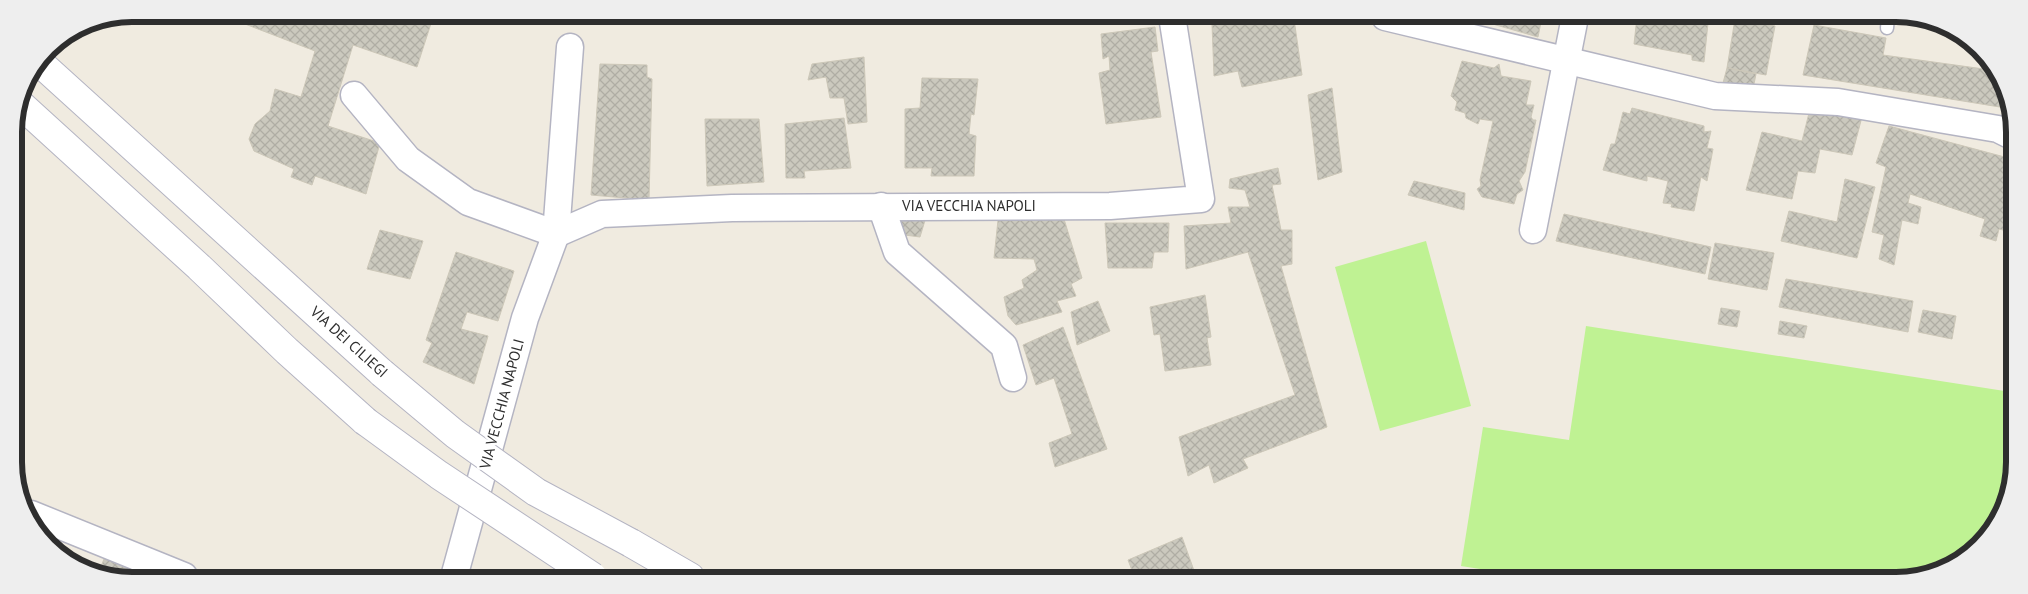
<svg xmlns="http://www.w3.org/2000/svg" width="2028" height="594" viewBox="0 0 2028 594" font-family="'PT Sans',sans-serif">
	<defs>
		<pattern id="building-cross-hatch" width="8" height="8" patternUnits="userSpaceOnUse" patternTransform="scale(1.25)"><rect width="8" height="8" fill="#cbc9be"/><path d="M0 0l8 8M0 8l8-8" fill="none" stroke="#afada4"/></pattern>
	</defs>
	<rect width="100%" height="100%" fill="#f0ebe0"/>
	<g fill="#bff293">
		<polygon points="1426,241 1471,406 1380,431 1335,267"/>
		<polygon points="1586,326 2011,392 2010,492 1974,551 1941,571 1903,580 1543,579 1461,566 1483,427 1569,440"/>
	</g>
	<g fill="url(#building-cross-hatch)" stroke="#ccc7b8">
		<polygon points="250,14 434,14 417,67 353,45 328,126 380,143 366,194 315,176 312,185 291,177 294,169 254,151 249,139 255,124 270,111 275,89 301,97 315,51 245,24"/>
		<polygon points="1100,16 1134,16 1100,19"/>
		<polygon points="1266,16 1273,16 1275,24 1294,19 1302,75 1242,87 1238,71 1214,76 1212,24"/>
		<polygon points="1468,17 1542,17 1538,37"/>
		<polygon points="1637,17 1713,17 1708,23 1704,62 1692,60 1692,55 1634,44"/>
		<polygon points="1735,19 1775,26 1766,75 1727,68"/>
		<polygon points="1814,25 1886,38 1883,55 1991,70 2012,109 1803,75"/>
		<polygon points="1155,27 1158,51 1151,52 1161,117 1106,124 1099,73 1110,70 1109,56 1103,59 1101,34"/>
		<polygon points="864,57 867,122 848,124 844,98 830,98 826,77 808,80 812,64"/>
		<polygon points="1462,61 1494,68 1499,64 1501,76 1531,81 1526,105 1534,105 1531,117 1533,120 1536,120 1525,172 1519,181 1523,190 1517,194 1514,204 1482,197 1477,189 1481,186 1480,180 1493,121 1480,119 1478,124 1466,118 1465,113 1455,110 1457,102 1451,96"/>
		<polygon points="600,64 647,65 647,77 652,79 649,200 591,195"/>
		<polygon points="1727,68 1756,74 1753,89 1723,83"/>
		<polygon points="922,78 978,79 974,115 971,114 969,134 976,136 974,176 931,176 932,168 905,168 905,109 920,108"/>
		<polygon points="1332,88 1342,172 1318,180 1308,95"/>
		<polygon points="1811,105 1863,113 1852,155 1820,149 1815,173 1798,171 1792,199 1746,190 1762,132 1802,141"/>
		<polygon points="1632,108 1704,126 1704,132 1711,131 1707,148 1713,149 1707,181 1701,177 1694,211 1671,207 1672,204 1663,203 1668,181 1647,176 1647,181 1603,170 1611,144 1615,144 1623,112 1630,114"/>
		<polygon points="844,118 851,168 804,171 805,178 786,178 785,124"/>
		<polygon points="705,119 759,119 764,182 707,186"/>
		<polygon points="1889,126 2012,159 2009,173 2012,174 2011,232 1999,229 1996,241 1980,236 1985,219 1910,194 1908,203 1921,207 1918,224 1902,220 1894,265 1879,259 1884,235 1872,232 1886,167 1876,163"/>
		<polygon points="1278,168 1281,184 1272,185 1281,230 1292,230 1292,264 1281,266 1327,427 1243,459 1248,468 1214,483 1209,465 1188,476 1179,437 1295,395 1248,252 1186,269 1184,226 1231,223 1228,207 1250,207 1245,190 1229,188 1230,179"/>
		<polygon points="1845,179 1875,187 1857,258 1781,241 1789,211 1837,222"/>
		<polygon points="1414,181 1465,193 1464,210 1408,195"/>
		<polygon points="1564,214 1711,247 1705,274 1556,241"/>
		<polygon points="902,216 926,217 920,237 897,234"/>
		<polygon points="1064,219 1082,278 1071,284 1076,296 1057,301 1062,312 1016,325 1008,316 1004,297 1024,288 1022,280 1037,270 1034,259 994,258 998,220"/>
		<polygon points="1105,223 1169,223 1168,252 1154,252 1152,268 1108,268"/>
		<polygon points="380,230 423,241 410,279 367,269"/>
		<polygon points="1715,243 1774,253 1767,290 1708,279"/>
		<polygon points="456,252 514,271 498,321 467,312 461,329 488,336 474,384 423,362 432,343 426,340"/>
		<polygon points="1786,279 1913,301 1908,332 1779,307"/>
		<polygon points="1205,295 1211,337 1207,338 1211,365 1165,371 1160,334 1154,335 1150,307"/>
		<polygon points="1098,301 1110,331 1077,345 1071,312"/>
		<polygon points="1721,308 1740,311 1737,327 1718,324"/>
		<polygon points="1923,310 1956,316 1952,339 1918,332"/>
		<polygon points="1780,321 1807,326 1804,338 1778,334"/>
		<polygon points="1063,327 1107,449 1055,467 1049,443 1072,434 1054,378 1036,385 1023,345"/>
		<polygon points="1182,537 1197,579 1135,578 1128,560"/>
		<polygon points="104,559 155,576 102,576 98,574"/>
	</g>
	<g fill="none" stroke-linecap="round" stroke-linejoin="round">
		<defs>
			<polyline id="service" points="1887,28 1888,18"/>
			<g id="minor">
				<polyline points="1385,17 1715,96 1838,102 1998,129 2012,136"/>
				<polyline points="354,95 408,159 468,202 556,234 602,214 732,208 1110,206 1201,199 1172,16"/>
				<polyline points="881,206 897,252 1004,346 1013,378"/>
				<polyline points="1533,230 1575,17"/>
				<polyline points="31,514 184,576"/>
				<polyline points="454,577 525,318 556,234 570,47"/>
			</g>
			<g id="secondary">
				<polyline points="39,62 382,373"/>
				<polyline points="19,103 199,267 287,351 365,421"/>
				<polyline points="631,543 690,577"/>
			</g>
		</defs>
		<use href="#service" stroke="#b4b4c2" stroke-width="15"/>
		<use href="#minor" stroke="#b4b4c2" stroke-width="29"/>
		<use href="#secondary" stroke="#b4b4c2" stroke-width="30"/>
		<use href="#service" stroke="#fff" stroke-width="12"/>
		<use href="#minor" stroke="#fff" stroke-width="26"/>
		<use href="#secondary" stroke="#fff" stroke-width="28"/>
		<defs>
			<g id="secondary-bridge">
				<polyline points="382,373 455,434 536,492 631,543"/>
				<polyline points="365,421 439,475 593,577"/>
			</g>
		</defs>
		<use href="#secondary-bridge" stroke="#b4b4c2" stroke-width="30" stroke-linecap="butt"/>
		<use href="#secondary-bridge" stroke="#fff" stroke-width="28"/>
	</g>
	<g text-anchor="middle" stroke-width="5" stroke-linejoin="round" paint-order="stroke">
		<g font-size="15" fill="#2e2e2e" stroke="#fff">
			<text x="969" y="211">VIA VECCHIA NAPOLI</text>
			<text transform="translate(349 342) rotate(42)" y="5">VIA DEI CILIEGI</text>
			<text transform="translate(502 404) rotate(-75)" y="5">VIA VECCHIA NAPOLI</text>
		</g>
	</g>
	<path d="M0 0H2028V594H0ZM132 22H1896A110 110 0 0 1 2006 132V462A110 110 0 0 1 1896 572H132A110 110 0 0 1 22 462V132A110 110 0 0 1 132 22Z" fill="#eee" fill-rule="evenodd"/>
	<path fill="none" stroke="#2e2e2e" stroke-width="6" d="M132 22H1896A110 110 0 0 1 2006 132V462A110 110 0 0 1 1896 572H132A110 110 0 0 1 22 462V132A110 110 0 0 1 132 22Z"/>
</svg>
